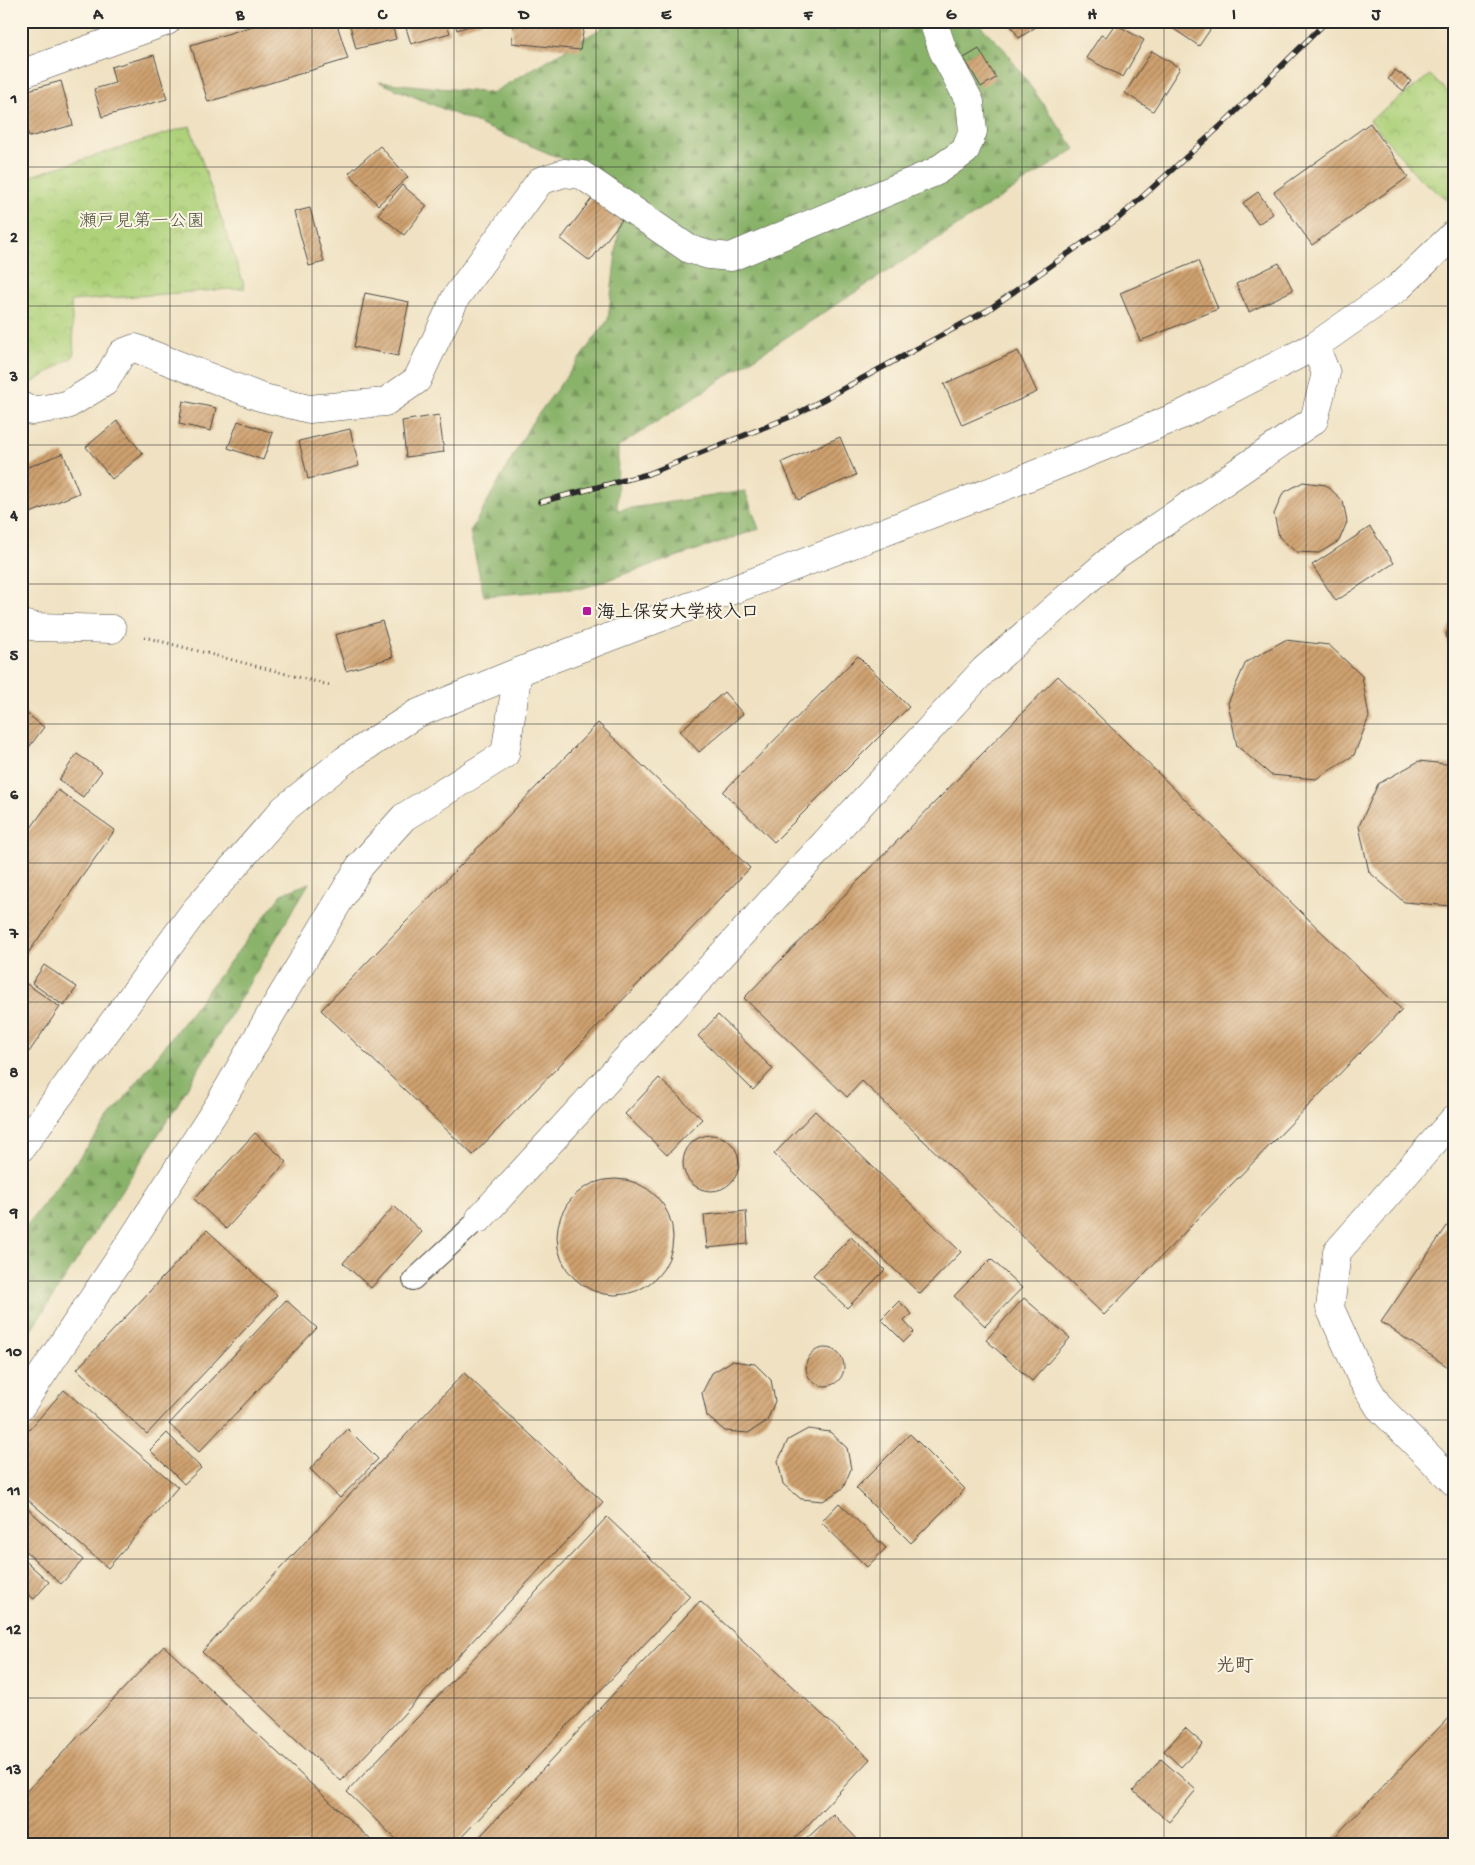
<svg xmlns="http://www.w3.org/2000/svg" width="1475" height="1865" viewBox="0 0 1475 1865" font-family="'Gochi Hand','Klee One',sans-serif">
	<defs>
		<pattern id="forest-firs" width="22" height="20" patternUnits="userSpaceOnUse" patternTransform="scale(1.25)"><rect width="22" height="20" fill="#8ab36a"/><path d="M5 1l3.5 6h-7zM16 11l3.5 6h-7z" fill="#719257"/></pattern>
		<pattern id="park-crowns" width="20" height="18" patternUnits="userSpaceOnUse" patternTransform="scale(1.25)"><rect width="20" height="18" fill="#aed17a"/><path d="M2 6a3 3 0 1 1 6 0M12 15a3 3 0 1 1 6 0" fill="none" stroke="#96b46a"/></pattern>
		<pattern id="building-hatch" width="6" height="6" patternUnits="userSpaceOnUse" patternTransform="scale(1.25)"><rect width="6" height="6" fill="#cfa16f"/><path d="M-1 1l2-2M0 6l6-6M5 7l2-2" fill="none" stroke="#a8835b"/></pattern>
	</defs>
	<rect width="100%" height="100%" fill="#fcf5e5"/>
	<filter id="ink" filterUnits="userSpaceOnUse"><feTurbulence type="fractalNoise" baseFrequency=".02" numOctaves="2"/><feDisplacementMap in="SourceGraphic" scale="10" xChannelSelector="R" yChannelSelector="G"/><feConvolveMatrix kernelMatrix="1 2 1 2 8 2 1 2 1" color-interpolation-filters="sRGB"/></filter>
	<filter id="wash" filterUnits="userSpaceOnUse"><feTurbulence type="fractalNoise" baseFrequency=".0096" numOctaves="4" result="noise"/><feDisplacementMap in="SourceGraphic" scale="20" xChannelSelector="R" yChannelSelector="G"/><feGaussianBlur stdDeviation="1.12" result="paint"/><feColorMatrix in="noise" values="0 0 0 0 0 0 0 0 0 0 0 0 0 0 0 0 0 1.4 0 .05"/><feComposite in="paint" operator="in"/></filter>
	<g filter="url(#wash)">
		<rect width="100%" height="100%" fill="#efe1c1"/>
		<g fill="url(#forest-firs)" stroke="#5a6f4a">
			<polygon points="602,21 976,21 1004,49 1075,149 618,447 617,510 745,491 759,529 583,588 484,596 470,532 531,424 608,320 623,195 567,161 379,82 492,93 602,28"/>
			<polygon points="309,883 174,1110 21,1346 21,1233 282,894"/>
		</g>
		<g fill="url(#park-crowns)" stroke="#6c7e52">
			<polygon points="1430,75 1454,98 1454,205 1419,178 1370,120"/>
			<polygon points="190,126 245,288 71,301 74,356 21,390 21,179"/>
		</g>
		<g id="blocks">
			<g fill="url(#building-hatch)">
				<polygon points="269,21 336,21 348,59 208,102 191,45"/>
				<polygon points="349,21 391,21 396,39 356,49"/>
				<polygon points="404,21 446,21 450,33 411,44"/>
				<polygon points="454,21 482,21 482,22 457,30"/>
				<polygon points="513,21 585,21 580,50 512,43"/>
				<polygon points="1008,21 1045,21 1019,38"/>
				<polygon points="1162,21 1216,21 1199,46"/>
				<polygon points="1115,24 1144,40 1123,77 1086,58 1101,35 1106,37"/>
				<polygon points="979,49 996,78 981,87 964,58"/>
				<polygon points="1152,51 1180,68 1153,111 1125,93"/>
				<polygon points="154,55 167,99 102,117 94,89 115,83 111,67"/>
				<polygon points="1395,70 1411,81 1404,91 1388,79"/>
				<polygon points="61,81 73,125 29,137 21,109 21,92"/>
				<polygon points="1370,123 1408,177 1312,245 1274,192"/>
				<polygon points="380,146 408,177 378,205 349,173"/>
				<polygon points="402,185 427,206 404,235 378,214"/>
				<polygon points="1258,192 1273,214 1258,224 1243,203"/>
				<polygon points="593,197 622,220 590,261 561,239"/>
				<polygon points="310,208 324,262 309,266 294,212"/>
				<polygon points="1198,261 1218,309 1140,341 1120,293"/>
				<polygon points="1279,263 1293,290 1249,312 1236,284"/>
				<polygon points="365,293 409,302 398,356 354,347"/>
				<polygon points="1018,351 1037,392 962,425 944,384"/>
				<polygon points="183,401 216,408 211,431 179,424"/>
				<polygon points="439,415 444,452 406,457 402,421"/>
				<polygon points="117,421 143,454 112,479 86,447"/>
				<polygon points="238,421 273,433 263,460 228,448"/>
				<polygon points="350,429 359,466 308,479 299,441"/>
				<polygon points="840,437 856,475 798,500 782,462"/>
				<polygon points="63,453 79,493 28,514 21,498 21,470"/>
				<polygon points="1303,482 1326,485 1343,501 1347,522 1339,541 1319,553 1296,552 1279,537 1274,514 1283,493"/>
				<polygon points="1370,527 1394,563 1336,601 1312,565"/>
				<polygon points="1454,618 1454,663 1453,664 1446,634"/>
				<polygon points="382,621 393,657 346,671 335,635"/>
				<polygon points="1285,640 1329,645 1362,676 1369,717 1354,755 1316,779 1271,775 1237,746 1228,703 1246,662"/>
				<polygon points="858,656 909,707 774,842 723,792"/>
				<polygon points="1058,676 1402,1010 1104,1315 862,1081 847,1097 744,998"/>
				<polygon points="724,692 743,714 699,752 680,731"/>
				<polygon points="21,709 44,727 21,758"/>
				<polygon points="598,723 750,868 473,1155 321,1010"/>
				<polygon points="77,754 102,771 83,797 59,780"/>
				<polygon points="1419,761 1454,765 1454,905 1451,906 1404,902 1369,872 1359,826 1378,784"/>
				<polygon points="58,790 115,830 21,963 21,842"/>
				<polygon points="44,965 77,987 64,1006 32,983"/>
				<polygon points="21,980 60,1007 29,1052 21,1046"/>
				<polygon points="718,1015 773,1069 753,1090 698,1036"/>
				<polygon points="659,1078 702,1119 667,1155 625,1114"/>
				<polygon points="815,1111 961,1252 920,1294 774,1154"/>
				<polygon points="255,1133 287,1162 226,1229 194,1199"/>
				<circle cx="711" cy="1163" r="28"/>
				<circle cx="615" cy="1237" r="58"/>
				<polygon points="394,1206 422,1232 371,1288 343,1263"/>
				<polygon points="746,1211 748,1244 707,1248 704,1215"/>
				<polygon points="1454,1216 1454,1371 1381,1322"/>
				<polygon points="207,1230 277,1295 147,1434 77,1369"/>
				<polygon points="851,1237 885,1270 847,1308 813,1275"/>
				<polygon points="991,1259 1022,1288 985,1326 954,1296"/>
				<polygon points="1024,1298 1070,1338 1032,1381 986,1340"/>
				<polygon points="286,1300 317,1328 199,1452 169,1424"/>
				<polygon points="899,1301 912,1314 904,1321 914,1332 904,1342 881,1319"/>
				<circle cx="825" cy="1367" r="19"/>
				<polygon points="732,1361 755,1364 771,1380 775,1401 767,1421 748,1433 725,1431 707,1416 702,1393 712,1373"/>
				<polygon points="464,1373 603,1502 341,1781 202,1652"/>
				<polygon points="64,1390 178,1487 108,1568 21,1494 21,1439"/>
				<polygon points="348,1429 378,1459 340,1498 310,1469"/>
				<polygon points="808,1429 830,1432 847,1448 851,1469 843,1488 823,1501 801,1499 783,1484 778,1461 788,1440"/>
				<polygon points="167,1433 201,1468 184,1484 150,1450"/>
				<polygon points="910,1434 965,1489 911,1543 856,1488"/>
				<polygon points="21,1502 83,1560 61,1584 21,1547"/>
				<polygon points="839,1503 886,1548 867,1567 821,1522"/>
				<polygon points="607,1517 690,1596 455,1844 401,1844 347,1792"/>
				<polygon points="21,1557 49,1582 34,1599 21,1588"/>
				<polygon points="700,1601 870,1759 790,1844 473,1844"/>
				<polygon points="164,1646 375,1844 21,1844 21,1797"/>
				<polygon points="1454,1712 1454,1844 1328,1844"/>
				<polygon points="1185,1728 1203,1744 1181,1767 1164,1751"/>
				<polygon points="1161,1759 1196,1790 1169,1822 1133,1791"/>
				<polygon points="833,1814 862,1844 801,1844"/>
			</g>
		</g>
	</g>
	<g filter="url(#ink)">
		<use href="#blocks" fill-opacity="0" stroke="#484642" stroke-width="1"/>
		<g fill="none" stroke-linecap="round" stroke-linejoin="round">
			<defs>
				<polyline id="service" points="413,1280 480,1218"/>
				<g id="minor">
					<polyline points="21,74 167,21"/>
					<polyline points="21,406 32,411 67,405 105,382 122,353 135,348 260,397 309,409 385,402 417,380 456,297 540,181 564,173 582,175 689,249 709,255 731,257 935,172 965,151 973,131 970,102 943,51 933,21"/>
					<polyline points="21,624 37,627 112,629"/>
					<polyline points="480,1218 984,670 1115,556 1314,420 1326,373 1315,346"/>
					<polyline points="21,1406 126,1249 220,1103 272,1012 360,866 404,817 505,754 518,672"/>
				</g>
				<g id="tertiary">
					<polyline points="1454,1119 1337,1252 1330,1308 1362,1379 1379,1407 1454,1482"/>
					<polyline points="21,1148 193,913 284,809 345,760 416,714 518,672 1031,476 1181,415 1315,346 1399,287 1454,234"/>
				</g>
			</defs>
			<use href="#service" stroke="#484642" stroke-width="22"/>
			<use href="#minor" stroke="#484642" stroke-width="29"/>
			<use href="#tertiary" stroke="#484642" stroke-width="29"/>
			<polyline stroke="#484642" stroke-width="3" stroke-dasharray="1 4" stroke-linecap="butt" points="144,637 329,685"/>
			<use href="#service" stroke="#fff" stroke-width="20"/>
			<use href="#minor" stroke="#fff" stroke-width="28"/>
			<use href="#tertiary" stroke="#fff" stroke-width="28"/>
			<defs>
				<polyline id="rail" points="540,502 648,474 795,415 988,310 1120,217 1226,121 1327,21"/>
			</defs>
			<use href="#rail" stroke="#2b2b2b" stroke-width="5.5"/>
			<use href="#rail" stroke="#fcf5e5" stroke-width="4" stroke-dasharray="11" stroke-linecap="butt"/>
		</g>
	</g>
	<path fill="none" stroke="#2b2b2b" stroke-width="1" stroke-opacity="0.55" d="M170 21V1844M312 21V1844M454 21V1844M596 21V1844M738 21V1844M880 21V1844M1022 21V1844M1164 21V1844M1306 21V1844M21 167H1454M21 306H1454M21 445H1454M21 584H1454M21 724H1454M21 863H1454M21 1002H1454M21 1141H1454M21 1281H1454M21 1420H1454M21 1559H1454M21 1698H1454"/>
	<rect fill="#b5179e" stroke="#fcf5e5" stroke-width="2" x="582" y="606" width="10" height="10" rx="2.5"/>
	<g text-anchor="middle" stroke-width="4" stroke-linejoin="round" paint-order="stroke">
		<g font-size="18" fill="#4c543f" stroke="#fcf5e5">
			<text x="142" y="226">瀬戸見第一公園</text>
		</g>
		<g font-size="18" font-weight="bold" fill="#2b2b2b" stroke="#fcf5e5" text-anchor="start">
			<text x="597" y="617">海上保安大学校入口</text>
		</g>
		<g font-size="19" font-weight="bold" fill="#645443" stroke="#fcf5e5">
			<text x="1235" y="1671">光町</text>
		</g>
	</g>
	<rect width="1475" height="1865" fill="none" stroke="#fcf5e5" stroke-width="55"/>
	<rect x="28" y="28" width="1420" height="1810" fill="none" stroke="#2b2b2b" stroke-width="2"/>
	<g font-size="16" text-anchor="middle" font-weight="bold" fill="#2b2b2b">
		<text x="98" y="19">A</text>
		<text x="240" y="19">B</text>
		<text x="382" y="19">C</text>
		<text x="524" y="19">D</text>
		<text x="666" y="19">E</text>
		<text x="808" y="19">F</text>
		<text x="951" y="19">G</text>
		<text x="1092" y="19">H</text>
		<text x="1234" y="19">I</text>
		<text x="1376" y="19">J</text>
		<text x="14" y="103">1</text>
		<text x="14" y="242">2</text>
		<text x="14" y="381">3</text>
		<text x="14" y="520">4</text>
		<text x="14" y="660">5</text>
		<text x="14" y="799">6</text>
		<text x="14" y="938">7</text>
		<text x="14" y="1077">8</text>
		<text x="14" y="1217">9</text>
		<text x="14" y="1356">10</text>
		<text x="14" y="1495">11</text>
		<text x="14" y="1634">12</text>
		<text x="14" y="1774">13</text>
	</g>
</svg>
